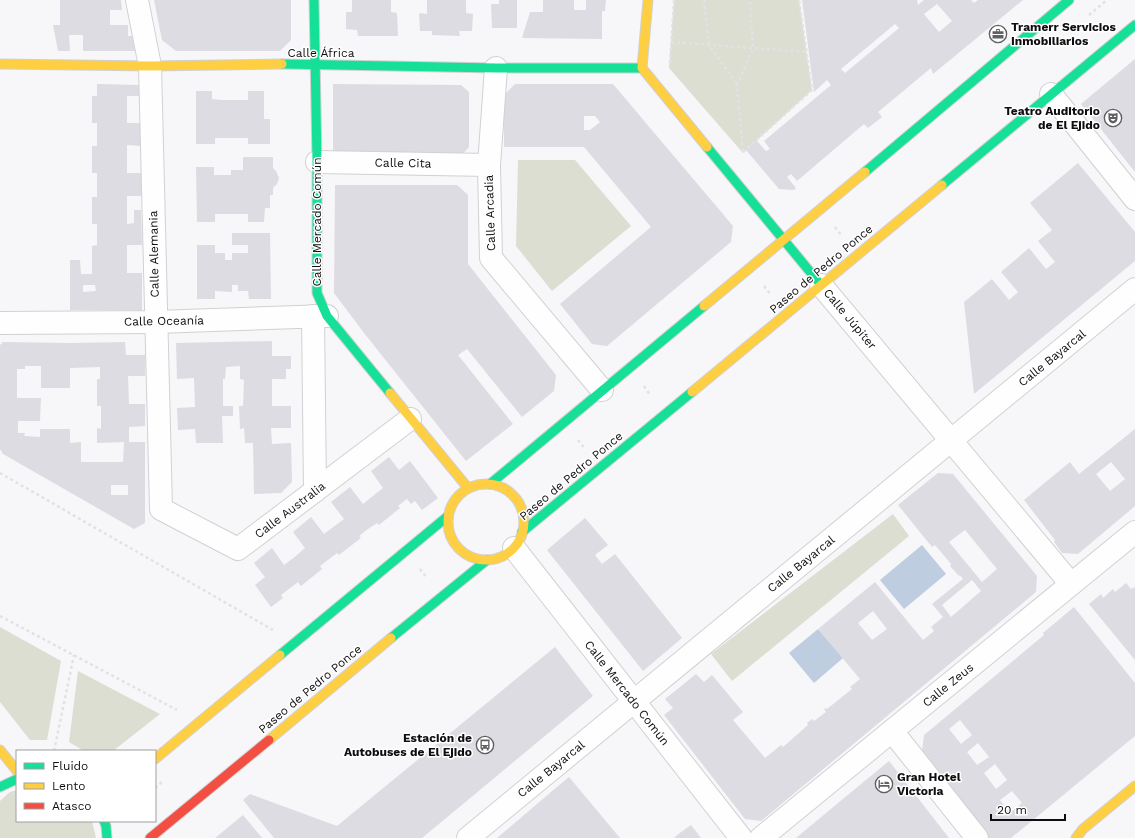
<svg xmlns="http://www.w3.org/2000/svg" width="1135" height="838" viewBox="0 0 1135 838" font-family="'Work Sans',sans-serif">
	<rect width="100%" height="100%" fill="#f7f6f9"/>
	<g fill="#dcded2">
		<polygon points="674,0 799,0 812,90 743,153 669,68"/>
		<polygon points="518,160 575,160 631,226 552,291 516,246"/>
		<polygon points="893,514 909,536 732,681 711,654"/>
		<polygon points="0,627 61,661 47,740 30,740 0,702"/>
		<polygon points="78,671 160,714 113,751 84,751 69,742"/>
		<polygon points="17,790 17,821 92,821 96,838 0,838 0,801 10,792"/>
	</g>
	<g fill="#bfcde0">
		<polygon points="922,545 946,574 904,609 880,580"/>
		<polygon points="818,629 843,658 814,683 789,653"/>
	</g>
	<g fill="#dedce3" fill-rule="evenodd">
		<polygon points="60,0 121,0 122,10 110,10 110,25 128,25 128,36 132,36 135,51 83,51 83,35 69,35 70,51 58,51 53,25 60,25"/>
		<polygon points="154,0 291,0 291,40 280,51 176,51 162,40"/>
		<polygon points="352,0 391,0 391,12 397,13 398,36 358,36 357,30 346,29 346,12 352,12"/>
		<polygon points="427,0 466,0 466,13 473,14 472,31 459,31 460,36 432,35 432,31 420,31 419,13 427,14"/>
		<polygon points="499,0 517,0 517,28 492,28 491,4 499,4"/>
		<polygon points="543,0 574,0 574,10 586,10 586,0 606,0 605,11 602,11 602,39 522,38 530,12 543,12"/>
		<path d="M802 0H917L918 5 924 0H971L974 3 978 0H1023L933 74 931 68 878 112 882 117 868 128 864 124 797 181 791 174 787 177 796 188 794 190 779 189 745 149 756 140 766 151 770 149 764 141 831 85 827 80 814 92ZM937 4 952 21 939 32 924 14ZM895 24 899 28 845 73 841 69Z"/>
		<polygon points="1135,59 1135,172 1081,104"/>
		<path d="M97 84 140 85V96H127V123H141V146L127 145V173H141V196H127V224L134 223V210H141L142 245H127V273H142V310H70V260H80L81 274H92V246L97 245V224H92V197H97V173H92V146H97V123H92V96H97ZM83 285H95L96 291 83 292Z"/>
		<polygon points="333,84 461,85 469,92 469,147 461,156 333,155"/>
		<path d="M515 84H613L733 226 731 242 607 346 592 344 560 304 651 227 584 147H504V95ZM584 116H595L600 122 590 130H584Z"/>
		<polygon points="196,91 212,91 212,99 222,100 248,100 248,91 264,91 264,119 270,119 270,144 248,144 248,138 215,138 215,144 196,144"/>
		<polygon points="243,157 273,157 273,168 276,171 279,178 277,184 273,188 273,195 270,195 270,208 265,208 264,222 248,222 248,214 215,214 215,222 197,222 196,167 214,167 214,175 231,175 231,170 243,170"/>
		<polygon points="1078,163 1135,232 1135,261 974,394 964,302 992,279 1009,300 1018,292 1001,272 1029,248 1046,269 1055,262 1038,241 1052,230 1030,203"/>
		<polygon points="335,185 457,185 468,195 468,264 556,375 554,391 522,417 467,349 458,355 513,424 466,461 364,333 334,293"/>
		<polygon points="232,233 270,233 271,299 249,299 248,291 238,291 238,285 232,285 232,292 215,291 215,299 197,299 197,245 215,245 215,253 225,253 225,260 232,260 232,253 248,253 248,245 232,245"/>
		<polygon points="272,341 272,356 291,356 291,369 286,369 286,379 272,379 272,406 291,406 291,428 271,428 272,444 291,443 292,482 281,493 254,494 253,443 245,443 244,428 240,429 239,406 243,406 244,380 240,379 240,366 226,367 225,379 223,379 223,406 233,406 233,416 222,416 223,443 196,443 195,429 178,430 177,408 195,407 194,378 177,379 176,343"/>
		<path d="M3 342 71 343 125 342 126 355H145V376H128L129 404H145V426L129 427V442H145V523L134 529 3 454 0 449V345ZM25 366H41V388H70V368L100 367V379H97V406H101V429L97 428V443L124 442 123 462H81V442L70 443V429H40V437L24 436 25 433H18V421H40L41 398H17V369H25ZM111 485H128V495H111Z"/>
		<path d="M1135 429V506L1078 554 1062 553 1054 542 1055 540 1024 500 1070 462 1079 474ZM1111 462 1125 479 1110 491 1096 474Z"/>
		<polygon points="389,457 399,470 410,461 438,498 422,510 415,501 411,504 407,499 398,506 400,508 379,525 377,523 368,529 359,536 361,538 339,555 337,553 320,566 322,569 301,586 298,582 281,595 283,598 271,607 255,585 265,577 254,563 272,548 284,565 296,556 305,548 293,532 311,517 324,534 344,519 331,502 350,487 363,504 383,488 371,471"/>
		<path d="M938 473 953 474 1037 576 1036 592 761 821 745 819 664 715 673 708 665 699 696 674 704 682 712 675 743 712 733 720 765 758 781 745 783 747 808 725 807 723 812 719 814 721 826 712 824 709 825 708 827 709 852 689 850 687 860 679 818 629 875 582 923 640 934 631 931 627 943 617 932 604 963 579 960 575 959 576 950 566 951 564 935 545 932 547 898 505ZM965 530 997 569 982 582 949 542ZM972 580 981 591 951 617 942 605ZM873 611 887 629 872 640 858 623Z"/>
		<polygon points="585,518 608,545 595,555 602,564 615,554 682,638 643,671 547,550"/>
		<polygon points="1126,583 1131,589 1135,587 1135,660 1089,604 1101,594 1103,598 1113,589 1115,592"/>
		<path d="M1074 607 1135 683V736L1011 838H988L922 751 924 735 1044 635 1043 633ZM960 720 972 735 961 744 949 729ZM978 743 989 757 977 765 967 752ZM995 764 1007 780 996 789 984 773ZM1012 791 1022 803 1010 813 1000 800Z"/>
		<polygon points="555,647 593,696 422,838 274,838 243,800 250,794 337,826"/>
		<polygon points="889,761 949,838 796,838 832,808"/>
		<polygon points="569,777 620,838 497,838 551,792"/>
		<polygon points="243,815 262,838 215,838"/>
		<polygon points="691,825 701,838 674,838 681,832"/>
	</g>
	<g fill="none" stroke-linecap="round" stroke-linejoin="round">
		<defs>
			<g id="street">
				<polyline points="137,0 150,66 161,509 238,549 410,419"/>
				<polyline points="496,68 489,165 491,258 602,390"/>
				<polyline points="1051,94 1135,199"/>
				<polyline points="317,162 489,165"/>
				<polyline points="821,285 1071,584"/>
				<polyline points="313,316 315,491"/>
				<polyline points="0,323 156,322 327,316"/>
				<polyline points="514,548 741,838"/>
				<polyline points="892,731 977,838"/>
				<polyline points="468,838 1135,289"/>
				<polyline points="761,838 1135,532"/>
			</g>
			<g id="fast">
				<polyline points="314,0 317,162 317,293 327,316 390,393"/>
				<polyline points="282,64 496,68 642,68"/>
				<polyline points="707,147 821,285"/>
				<polyline points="865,172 1069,0"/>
				<polyline points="942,185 1135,25"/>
				<polyline points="490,484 704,306"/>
				<polyline points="522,532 692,392"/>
				<polyline points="391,638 487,560"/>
				<polyline points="280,655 448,516"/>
				<polyline points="0,787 17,779"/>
				<polyline points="104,821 106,826 107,838"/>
			</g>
			<g id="slow">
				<polyline points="648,0 642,68 707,147"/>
				<polyline points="0,64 150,66 282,64"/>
				<polyline points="704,306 865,172"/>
				<polyline points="692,392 942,185"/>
				<polyline points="390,393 468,488"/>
				<circle cx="486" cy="522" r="38"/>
				<polyline points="269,740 391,638"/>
				<polyline points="0,750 17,771"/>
				<polyline points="155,759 280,655"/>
				<polyline points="1076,838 1083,829 1135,786"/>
			</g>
			<polyline id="jam" points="150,838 269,740"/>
		</defs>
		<use href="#street" stroke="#d1d1d3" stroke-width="24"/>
		<use href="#fast" stroke="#d1d1d3" stroke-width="11"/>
		<use href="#slow" stroke="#d1d1d3" stroke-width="11"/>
		<use href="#jam" stroke="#d1d1d3" stroke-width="11"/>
		<g stroke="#e2e2e3" stroke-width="2.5" stroke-dasharray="3 3" stroke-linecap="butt">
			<polyline points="704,0 709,45 737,84"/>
			<polyline points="1089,15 1107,0"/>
			<polyline points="671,42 806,52"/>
			<polyline points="670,63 674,0"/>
			<polyline points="743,151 737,85 753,48 750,0"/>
			<polyline points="743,152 812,90 799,0"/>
			<polyline points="835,227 842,236"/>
			<polyline points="764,286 771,295"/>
			<polyline points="644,386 650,395"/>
			<polyline points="578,440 585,449"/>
			<polyline points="0,473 273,630"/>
			<polyline points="420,569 427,578"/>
			<polyline points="0,616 177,710"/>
			<polyline points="54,751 74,655"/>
			<polyline points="155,788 162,782"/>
		</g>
		<use href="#street" stroke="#fefefe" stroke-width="22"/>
		<use href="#fast" stroke="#16e098" stroke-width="9"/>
		<use href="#slow" stroke="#ffcf43" stroke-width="9"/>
		<use href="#jam" stroke="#f24e42" stroke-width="9"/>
	</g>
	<defs>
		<symbol id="office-ring" viewBox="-11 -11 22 22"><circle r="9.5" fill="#fff" stroke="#605f62" stroke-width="1.5"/><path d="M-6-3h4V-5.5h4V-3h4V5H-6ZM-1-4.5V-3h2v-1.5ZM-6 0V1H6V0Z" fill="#605f62"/></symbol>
		<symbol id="theatre-ring" viewBox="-11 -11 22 22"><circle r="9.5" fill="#fff" stroke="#605f62" stroke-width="1.5"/><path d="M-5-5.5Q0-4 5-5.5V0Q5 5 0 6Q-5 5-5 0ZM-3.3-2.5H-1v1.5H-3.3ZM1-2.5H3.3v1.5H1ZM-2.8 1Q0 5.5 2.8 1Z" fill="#605f62"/></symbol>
		<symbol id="bus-ring" viewBox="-11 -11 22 22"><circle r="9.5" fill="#fff" stroke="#605f62" stroke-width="1.5"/><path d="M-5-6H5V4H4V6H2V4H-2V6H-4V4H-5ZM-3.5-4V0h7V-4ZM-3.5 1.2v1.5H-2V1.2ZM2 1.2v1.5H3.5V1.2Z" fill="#605f62"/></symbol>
		<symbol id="hotel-ring" viewBox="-11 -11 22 22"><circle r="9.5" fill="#fff" stroke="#605f62" stroke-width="1.5"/><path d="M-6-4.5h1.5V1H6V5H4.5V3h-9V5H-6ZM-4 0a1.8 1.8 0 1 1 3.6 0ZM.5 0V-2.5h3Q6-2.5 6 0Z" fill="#605f62"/></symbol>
	</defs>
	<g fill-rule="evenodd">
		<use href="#office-ring" x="988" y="24" width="20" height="20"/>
		<use href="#theatre-ring" x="1103" y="108" width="20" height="20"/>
		<use href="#bus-ring" x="475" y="735" width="20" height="20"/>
		<use href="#hotel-ring" x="874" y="774" width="20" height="20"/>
	</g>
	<g text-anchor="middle" stroke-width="3" stroke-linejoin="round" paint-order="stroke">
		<g font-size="12" font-weight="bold" fill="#0e0e10" stroke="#fff" text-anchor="start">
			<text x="1011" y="31">Tramerr Servicios<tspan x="1011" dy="14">Inmobiliarios</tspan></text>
			<text x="1100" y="115" text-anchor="end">Teatro Auditorio<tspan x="1100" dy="14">de El Ejido</tspan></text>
			<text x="472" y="742" text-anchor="end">Estación de<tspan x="472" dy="14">Autobuses de El Ejido</tspan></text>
			<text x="897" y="781">Gran Hotel<tspan x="897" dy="14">Victoria</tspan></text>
		</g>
		<g font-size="12" fill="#0e0e10" stroke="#fff">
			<text x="321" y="57">Calle África</text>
			<text transform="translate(403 163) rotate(1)" y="4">Calle Cita</text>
			<text transform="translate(490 213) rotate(-92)" y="4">Calle Arcadia</text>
			<text transform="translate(317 222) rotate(-90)" y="4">Calle Mercado Común</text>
			<text transform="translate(154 254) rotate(-91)" y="4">Calle Alemania</text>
			<text transform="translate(821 269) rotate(-40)" y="4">Paseo de Pedro Ponce</text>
			<text transform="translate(850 319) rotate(50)" y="4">Calle Júpiter</text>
			<text transform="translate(164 321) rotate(-1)" y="4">Calle Oceanía</text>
			<text transform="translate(1052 358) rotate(-39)" y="4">Calle Bayarcal</text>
			<text transform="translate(571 476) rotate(-40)" y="4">Paseo de Pedro Ponce</text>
			<text transform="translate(290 510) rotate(-37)" y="4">Calle Australia</text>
			<text transform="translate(801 564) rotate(-39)" y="4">Calle Bayarcal</text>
			<text transform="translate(948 685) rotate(-39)" y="4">Calle Zeus</text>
			<text transform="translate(310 689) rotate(-40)" y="4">Paseo de Pedro Ponce</text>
			<text transform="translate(627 693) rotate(52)" y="4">Calle Mercado Común</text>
			<text transform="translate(551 769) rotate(-39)" y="4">Calle Bayarcal</text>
		</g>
	</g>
	<rect x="16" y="750" width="140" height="72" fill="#ffffff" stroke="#9f9f9f"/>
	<rect x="24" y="763" width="20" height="6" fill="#16e098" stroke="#9f9f9f"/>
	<text x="52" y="770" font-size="12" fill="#0e0e10">Fluido</text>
	<rect x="24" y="783" width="20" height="6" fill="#ffcf43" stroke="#9f9f9f"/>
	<text x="52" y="790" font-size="12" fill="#0e0e10">Lento</text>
	<rect x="24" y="803" width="20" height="6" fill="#f24e42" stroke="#9f9f9f"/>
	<text x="52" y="810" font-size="12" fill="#0e0e10">Atasco</text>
	<path d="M991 814v6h74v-6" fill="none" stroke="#0e0e10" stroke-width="2"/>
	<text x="997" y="814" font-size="12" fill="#0e0e10" stroke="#ffffff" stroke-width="3" paint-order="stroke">20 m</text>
</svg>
